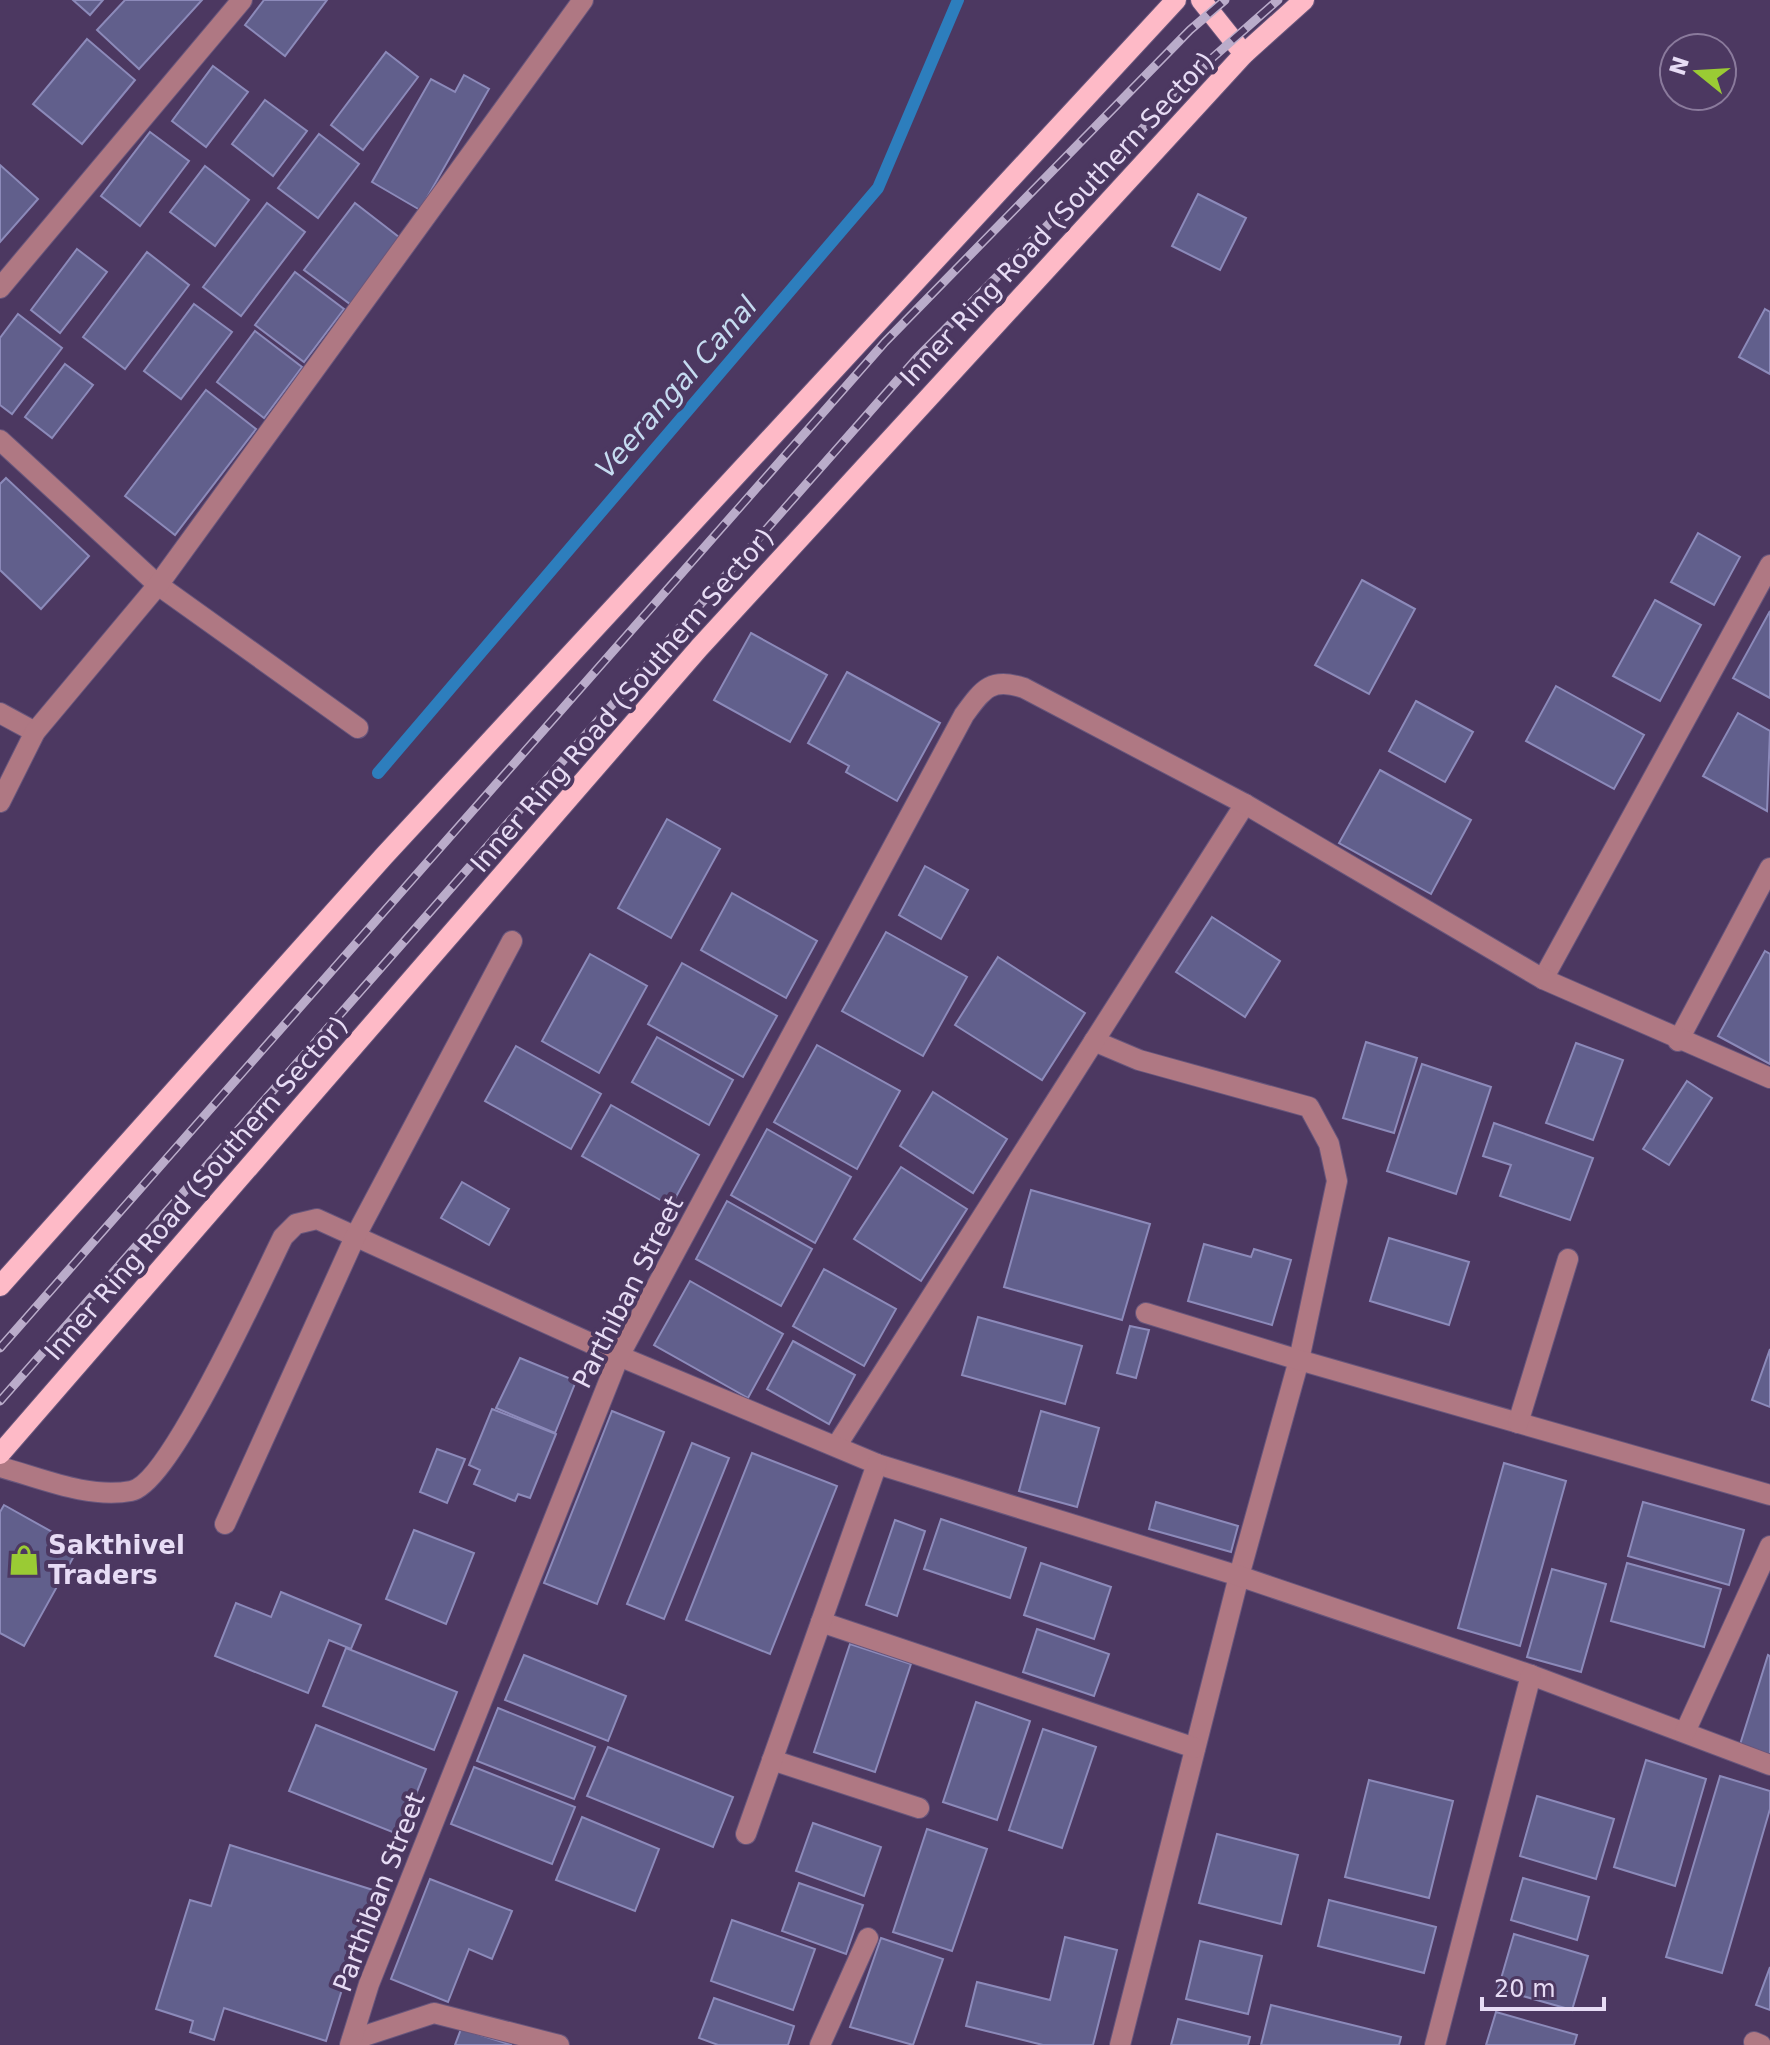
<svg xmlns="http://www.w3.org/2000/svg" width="1770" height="2045" viewBox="0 0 1770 2045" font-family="'DejaVu Sans',sans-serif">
	<rect width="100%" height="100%" fill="#4c3861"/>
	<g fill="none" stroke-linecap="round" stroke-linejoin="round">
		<polyline stroke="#2d7ebd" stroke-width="12" points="378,773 878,188 958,0"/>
	</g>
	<g fill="#615f8c" stroke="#8c8aba" stroke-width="2">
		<polygon points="73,0 103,0 90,15"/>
		<polygon points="125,0 202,0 139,69 97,30"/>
		<polygon points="264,0 327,0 285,56 245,25"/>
		<polygon points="87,39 135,80 82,144 33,104"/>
		<polygon points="386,52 418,77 363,150 331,125"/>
		<polygon points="213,66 248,92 206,147 172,121"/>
		<polygon points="464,75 489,89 420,210 372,182 431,79 455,92"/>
		<polygon points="265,100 307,131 273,176 232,144"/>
		<polygon points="150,132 189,161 140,226 101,196"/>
		<polygon points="319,134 359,164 318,218 278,188"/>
		<polygon points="0,165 38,199 0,242"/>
		<polygon points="205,166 249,200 215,246 170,212"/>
		<polygon points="1198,194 1246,218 1220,270 1172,246"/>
		<polygon points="267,203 305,232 241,316 203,287"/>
		<polygon points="355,203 404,241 354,307 304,270"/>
		<polygon points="77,249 107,272 60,333 31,310"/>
		<polygon points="147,252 189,285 125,369 83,337"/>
		<polygon points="295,272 344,309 304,362 255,325"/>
		<polygon points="194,304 232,332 181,399 144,371"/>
		<polygon points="1765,309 1770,312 1770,374 1739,357"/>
		<polygon points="18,314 62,348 12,414 0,405 0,338"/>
		<polygon points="255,331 302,367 264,418 217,382"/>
		<polygon points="65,364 93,385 52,438 25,417"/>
		<polygon points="206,390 256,429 175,535 125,496"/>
		<polygon points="6,478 89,556 41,609 0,570 0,484"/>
		<polygon points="1698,533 1740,557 1714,605 1671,582"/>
		<polygon points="1362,580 1415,609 1369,694 1315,665"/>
		<polygon points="1655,600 1701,625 1660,701 1613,676"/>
		<polygon points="1770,611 1770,698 1733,678"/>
		<polygon points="751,633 827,675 790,742 714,700"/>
		<polygon points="847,672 940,723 897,801 846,772 849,766 808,743"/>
		<polygon points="1556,686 1644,735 1614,789 1526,741"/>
		<polygon points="1416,701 1473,732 1445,782 1389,751"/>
		<polygon points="1738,713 1770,731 1767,811 1703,776"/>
		<polygon points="1380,770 1471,820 1431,894 1339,843"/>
		<polygon points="667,819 720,849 671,938 618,908"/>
		<polygon points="925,866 968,890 941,939 899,915"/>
		<polygon points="732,893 817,941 786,998 701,950"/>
		<polygon points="1212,917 1280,961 1245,1017 1176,972"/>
		<polygon points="886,932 967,977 923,1056 842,1011"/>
		<polygon points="1765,951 1770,954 1770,1064 1718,1036"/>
		<polygon points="590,954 647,986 599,1073 542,1041"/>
		<polygon points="998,957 1085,1013 1042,1080 955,1025"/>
		<polygon points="682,963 777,1016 743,1077 648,1024"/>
		<polygon points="657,1037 733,1080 709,1125 632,1082"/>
		<polygon points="1366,1042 1417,1058 1394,1133 1343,1118"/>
		<polygon points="1576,1043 1623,1060 1593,1140 1546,1123"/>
		<polygon points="817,1045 900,1091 857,1169 774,1122"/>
		<polygon points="516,1046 601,1094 571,1149 485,1101"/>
		<polygon points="1422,1064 1491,1087 1456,1194 1387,1171"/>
		<polygon points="1687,1081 1712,1098 1669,1165 1643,1149"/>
		<polygon points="933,1092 1007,1139 973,1193 900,1146"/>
		<polygon points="611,1105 699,1155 671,1206 582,1156"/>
		<polygon points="1494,1123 1593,1158 1570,1220 1500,1196 1511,1165 1483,1156"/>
		<polygon points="767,1129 851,1177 815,1243 731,1195"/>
		<polygon points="901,1167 967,1209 921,1281 854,1239"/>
		<polygon points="462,1182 509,1209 489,1245 441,1218"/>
		<polygon points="1031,1190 1150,1224 1122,1320 1004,1287"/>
		<polygon points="727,1201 812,1249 781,1306 696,1259"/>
		<polygon points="1389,1238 1469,1262 1449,1325 1370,1301"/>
		<polygon points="1204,1244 1251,1257 1254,1249 1291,1260 1272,1325 1188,1301"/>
		<polygon points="824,1269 896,1309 864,1366 793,1326"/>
		<polygon points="690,1281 783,1334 748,1398 654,1345"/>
		<polygon points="978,1317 1082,1346 1065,1404 962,1375"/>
		<polygon points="1130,1326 1149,1330 1136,1378 1117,1373"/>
		<polygon points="793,1341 855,1375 829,1424 767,1389"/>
		<polygon points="1770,1349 1770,1407 1752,1400"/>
		<polygon points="520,1358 576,1381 555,1433 496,1408"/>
		<polygon points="492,1409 556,1434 530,1498 518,1494 515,1501 474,1484 480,1470 469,1465"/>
		<polygon points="612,1411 664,1432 597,1604 544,1583"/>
		<polygon points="1041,1411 1099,1428 1077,1507 1019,1491"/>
		<polygon points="692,1443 729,1458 664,1619 627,1604"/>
		<polygon points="437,1449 465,1459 447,1503 420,1492"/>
		<polygon points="752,1453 837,1486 770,1654 686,1620"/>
		<polygon points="1504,1463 1566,1481 1520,1646 1458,1628"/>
		<polygon points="1156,1502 1238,1526 1231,1552 1149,1529"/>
		<polygon points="1643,1502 1744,1530 1729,1585 1628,1556"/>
		<polygon points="4,1505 79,1547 24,1646 0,1633 0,1512"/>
		<polygon points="941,1519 1026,1548 1010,1598 924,1569"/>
		<polygon points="895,1520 925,1531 897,1616 866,1605"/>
		<polygon points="414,1530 474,1553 446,1624 386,1599"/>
		<polygon points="1041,1563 1111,1587 1094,1639 1024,1615"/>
		<polygon points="1627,1563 1721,1589 1704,1647 1611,1621"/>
		<polygon points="1552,1569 1606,1584 1581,1672 1527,1657"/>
		<polygon points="281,1592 361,1625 351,1649 329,1640 308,1693 215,1656 236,1603 271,1617"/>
		<polygon points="1037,1629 1109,1654 1094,1696 1023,1672"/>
		<polygon points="850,1644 911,1664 875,1772 814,1752"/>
		<polygon points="346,1648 457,1692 434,1750 323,1706"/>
		<polygon points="524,1655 626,1696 608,1741 505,1700"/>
		<polygon points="1768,1655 1770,1656 1770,1761 1738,1751"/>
		<polygon points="976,1702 1030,1721 997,1820 943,1802"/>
		<polygon points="498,1708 595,1747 574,1799 477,1761"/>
		<polygon points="316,1725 426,1769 400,1835 289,1791"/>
		<polygon points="1043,1729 1096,1747 1062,1848 1009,1830"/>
		<polygon points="608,1747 733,1797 713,1847 587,1796"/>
		<polygon points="1646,1760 1706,1779 1675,1886 1614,1867"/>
		<polygon points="474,1767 575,1807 552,1864 451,1824"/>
		<polygon points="1720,1776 1770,1791 1770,1809 1722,1973 1666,1957"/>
		<polygon points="1369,1780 1453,1801 1429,1898 1345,1877"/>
		<polygon points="1537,1796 1614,1819 1596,1879 1520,1856"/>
		<polygon points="582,1817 659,1849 635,1911 556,1880"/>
		<polygon points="813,1823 881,1847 864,1896 796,1871"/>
		<polygon points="927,1829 987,1849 952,1951 893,1932"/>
		<polygon points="1217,1834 1298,1855 1281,1924 1199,1903"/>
		<polygon points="230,1845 373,1890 326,2041 224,2008 214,2040 190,2032 193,2021 156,2009 190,1900 211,1906"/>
		<polygon points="1523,1878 1589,1897 1577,1940 1511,1920"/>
		<polygon points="430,1879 512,1911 492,1959 469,1949 448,2002 391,1979"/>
		<polygon points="799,1883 863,1905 846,1954 782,1931"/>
		<polygon points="1329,1900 1436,1927 1424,1973 1318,1946"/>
		<polygon points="732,1920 815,1949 793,2010 711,1981"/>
		<polygon points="1514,1934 1588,1956 1572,2010 1498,1989"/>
		<polygon points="1065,1937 1117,1950 1093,2045 1043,2045 966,2026 977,1982 1050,2000"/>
		<polygon points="881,1938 943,1959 913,2045 850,2027"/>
		<polygon points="1200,1941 1262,1956 1248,2014 1186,1999"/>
		<polygon points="1770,1967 1770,2010 1756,2005"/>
		<polygon points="714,1998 794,2026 788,2045 718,2045 699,2038"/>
		<polygon points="1271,2005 1401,2037 1399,2045 1261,2045"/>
		<polygon points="1496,2012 1577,2035 1574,2045 1486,2045"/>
		<polygon points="1178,2019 1250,2037 1248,2045 1171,2045"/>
		<polygon points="461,2029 512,2045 455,2045"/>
	</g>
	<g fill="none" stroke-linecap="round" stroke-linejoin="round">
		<defs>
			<g id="minor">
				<polyline points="0,288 242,0"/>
				<polyline points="0,440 158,585 358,728"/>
				<polyline points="0,713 35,732"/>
				<polyline points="0,802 35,732 158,585 583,0"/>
				<polyline points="1543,979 1770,565"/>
				<polyline points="1094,1041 1139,1060 1309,1107 1329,1144 1337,1181 1299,1360 1239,1576 1120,2045"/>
				<polyline points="1678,1041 1770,868"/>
				<polyline points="1146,1313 1299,1360 1770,1495"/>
				<polyline points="1518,1423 1568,1259"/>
				<polyline points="837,1445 1245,804"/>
				<path d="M0 1467C41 1478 88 1499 131 1491 170 1484 262 1279 283 1237L296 1224 317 1219 619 1356 877 1464 1239 1576 1531 1675 1770 1765"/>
				<polyline points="225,1524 355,1237 512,941"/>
				<polyline points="821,1622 1195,1748"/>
				<polyline points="1685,1732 1770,1546"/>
				<polyline points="772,1760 919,1808"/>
				<polyline points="746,1834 877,1464"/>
				<polyline points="352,2040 434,2013 559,2045"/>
				<polyline points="1754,2042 1761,2045"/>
				<path d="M350 2045 369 1984 619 1356 964 715C983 689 991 677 1024 688L1245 804 1543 979 1770 1078"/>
				<polyline points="820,2045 868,1938"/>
				<polyline points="1435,2045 1531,1675"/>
			</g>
			<g id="major">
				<polyline points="1201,0 1244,54"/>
				<polyline points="0,1286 384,856 1176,0"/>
				<polyline points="0,1454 699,648 1244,54 1304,0"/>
			</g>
		</defs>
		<use href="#minor" stroke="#68567c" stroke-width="22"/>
		<use href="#major" stroke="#68567c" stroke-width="22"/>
		<use href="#minor" stroke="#af7883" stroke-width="20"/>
		<use href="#major" stroke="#febac7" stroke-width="20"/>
		<defs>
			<g id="rail">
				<polyline points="0,1348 885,342 1190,30 1225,0"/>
				<polyline points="0,1401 917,358 1210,60 1278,0"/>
			</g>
		</defs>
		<use href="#rail" stroke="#baacca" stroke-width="9"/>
		<use href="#rail" stroke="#4c3861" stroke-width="6" stroke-dasharray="18" stroke-linecap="butt"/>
	</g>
	<defs>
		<symbol id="shop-bare" viewBox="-9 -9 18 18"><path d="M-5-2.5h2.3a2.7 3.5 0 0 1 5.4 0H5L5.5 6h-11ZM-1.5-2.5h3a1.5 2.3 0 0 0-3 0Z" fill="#9acb34" stroke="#4c3861" stroke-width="2.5" paint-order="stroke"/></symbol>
	</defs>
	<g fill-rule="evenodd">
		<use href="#shop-bare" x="2" y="1538" width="44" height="44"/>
	</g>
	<g text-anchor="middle" stroke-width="8" stroke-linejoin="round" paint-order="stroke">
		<g font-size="26" fill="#e7dcf5" stroke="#4c3861">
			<text transform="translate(1057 219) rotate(-47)" y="9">Inner Ring Road (Southern Sector)</text>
			<text transform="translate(622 700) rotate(-49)" y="9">Inner Ring Road (Southern Sector)</text>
			<text transform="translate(196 1188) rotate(-49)" y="9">Inner Ring Road (Southern Sector)</text>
			<text transform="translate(628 1292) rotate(-63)" y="9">Parthiban Street</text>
			<text transform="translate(379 1892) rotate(-69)" y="9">Parthiban Street</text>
		</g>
		<g font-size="26" font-weight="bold" fill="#e7dcf5" stroke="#4c3861" text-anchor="start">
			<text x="48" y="1554">Sakthivel<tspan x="48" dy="30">Traders</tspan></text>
		</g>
		<g font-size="28" font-style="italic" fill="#c5dbf0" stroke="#4c3861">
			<text transform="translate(676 387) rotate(-49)" y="10">Veerangal Canal</text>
		</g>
	</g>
	<g transform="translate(1698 72) rotate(288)"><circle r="38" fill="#4c3861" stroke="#8a7a9c" stroke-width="2"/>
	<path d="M0-6L14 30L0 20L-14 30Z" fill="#9acb34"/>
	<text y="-12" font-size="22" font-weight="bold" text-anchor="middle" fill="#e7dcf5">N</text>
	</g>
	<path d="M1482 1997v12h122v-12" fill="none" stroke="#e7dcf5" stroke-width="4"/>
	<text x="1494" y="1997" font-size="24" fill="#e7dcf5" stroke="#4c3861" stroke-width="6" paint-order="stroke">20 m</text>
</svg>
